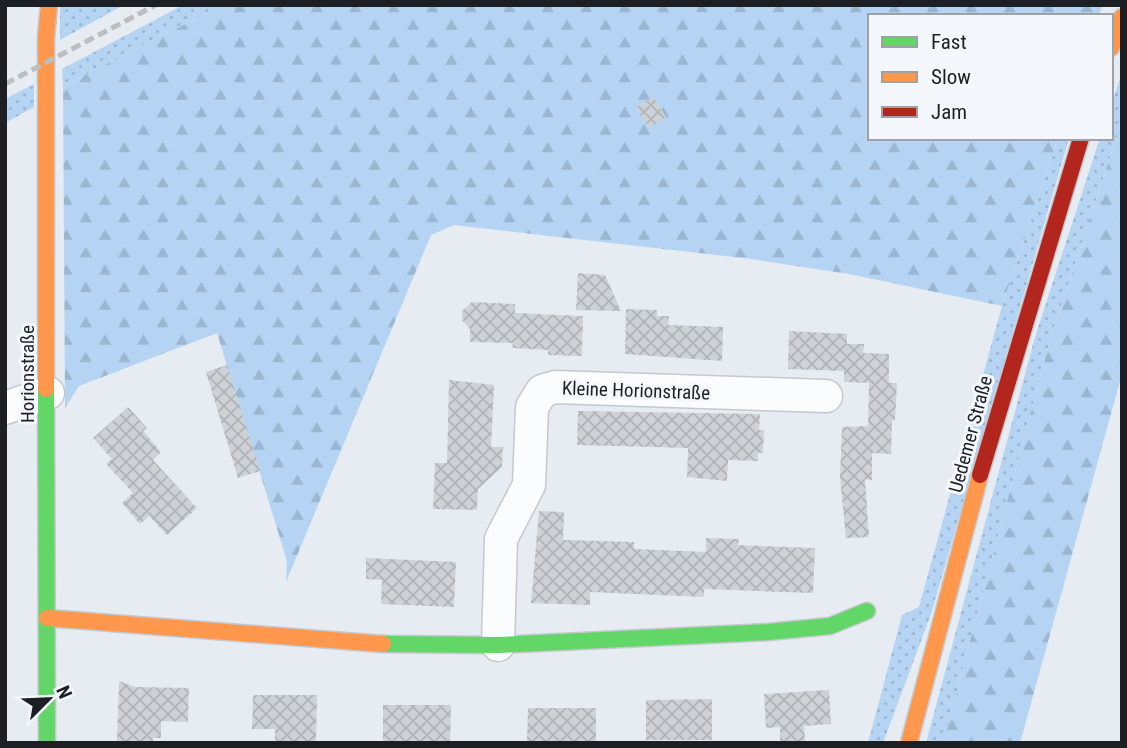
<svg xmlns="http://www.w3.org/2000/svg" width="1127" height="748" viewBox="0 0 1127 748" font-family="'Roboto Condensed',sans-serif">
	<defs>
		<pattern id="green-dots" width="8" height="8" patternUnits="userSpaceOnUse" patternTransform="scale(1.75)"><rect width="8" height="8" fill="#b5d4f3"/><path d="M2 2h.1M6 6h.1" fill="none" stroke="#9bb6d0" stroke-width="1.8" stroke-linecap="round"/></pattern>
		<pattern id="forest-firs" width="22" height="20" patternUnits="userSpaceOnUse" patternTransform="scale(1.75)"><rect width="22" height="20" fill="#b5d4f3"/><path d="M5 1l3.5 6h-7zM16 11l3.5 6h-7z" fill="#9bb6d0"/></pattern>
		<pattern id="building-cross-hatch" width="8" height="8" patternUnits="userSpaceOnUse" patternTransform="scale(1.75)"><rect width="8" height="8" fill="#ced2d7"/><path d="M0 0l8 8M0 8l8-8" fill="none" stroke="#b0b4b8"/></pattern>
	</defs>
	<rect width="100%" height="100%" fill="#e6ecf2"/>
	<g fill="url(#green-dots)">
		<polygon points="60,5 124,5 60,40"/>
		<polygon points="183,5 223,5 63,86 62,69"/>
		<polygon points="1122,73 1122,121 1050,340 943,743 926,743 1035,337 1100,138 1111,138 1111,105"/>
		<polygon points="34,84 34,107 5,123 5,99"/>
		<polygon points="1058,138 1069,138 931,614 883,743 868,743 902,615 919,607 1002,306"/>
	</g>
	<g fill="url(#forest-firs)">
		<polygon points="223,5 1102,5 1099,16 870,16 870,138 1058,138 1002,306 849,274 751,259 454,225 431,235 286,582 287,561 217,333 79,386 65,408 63,86"/>
		<polygon points="1122,121 1122,374 1020,743 943,743 1050,340"/>
	</g>
	<g fill="url(#building-cross-hatch)">
		<polygon points="653,97 666,117 649,128 636,108"/>
		<polygon points="578,273 605,275 621,311 576,310"/>
		<polygon points="472,302 515,304 515,313 583,316 582,356 548,355 548,350 512,348 513,343 470,342 470,329 462,320 462,311"/>
		<polygon points="626,309 657,310 657,316 669,316 668,325 723,327 722,361 625,354"/>
		<polygon points="789,331 847,334 847,344 864,344 863,353 889,354 889,383 897,383 895,420 892,420 891,454 872,453 872,480 865,479 869,537 846,538 840,478 842,427 868,426 869,383 844,382 844,371 788,369"/>
		<polygon points="227,365 260,471 238,478 206,372"/>
		<polygon points="449,380 494,385 491,447 503,447 502,467 478,489 477,510 433,509 435,463 447,463"/>
		<polygon points="128,407 147,428 143,431 161,452 153,460 197,508 167,535 149,516 140,524 122,503 133,493 106,464 112,459 93,438"/>
		<polygon points="578,411 760,414 759,430 764,430 763,453 758,453 758,461 728,460 727,481 687,477 688,448 577,445"/>
		<polygon points="539,511 564,512 563,540 634,542 634,549 706,552 706,538 739,539 738,545 815,548 813,593 704,589 704,597 590,592 590,605 531,603"/>
		<polygon points="366,558 456,562 454,607 381,604 382,580 366,579"/>
		<polygon points="119,681 135,687 189,688 188,722 161,721 161,738 153,738 153,743 117,743"/>
		<polygon points="829,690 831,724 804,726 805,741 780,742 780,727 766,728 764,694"/>
		<polygon points="253,695 317,695 316,743 275,743 275,729 252,729"/>
		<polygon points="712,699 712,740 646,740 646,700"/>
		<polygon points="383,705 451,705 450,743 383,741"/>
		<polygon points="528,708 596,708 596,741 527,741"/>
	</g>
	<g fill="none" stroke-linecap="round" stroke-linejoin="round">
		<defs>
			<g id="street">
				<polyline points="5,408 48,393"/>
				<polyline points="498,645 501,539 529,485 532,407 542,391 555,387 826,396"/>
			</g>
			<g id="fast">
				<polyline points="46,389 47,743"/>
				<polyline points="383,644 498,645 768,632 830,626 867,611"/>
			</g>
			<g id="slow">
				<polyline points="1111,48 1122,17"/>
				<polyline points="46,389 46,37 49,5"/>
				<polyline points="47,618 383,644"/>
				<polyline points="909,743 980,475"/>
			</g>
			<polyline id="jam" points="980,475 1081,138"/>
		</defs>
		<use href="#street" stroke="#c4c9ce" stroke-width="35"/>
		<use href="#fast" stroke="#c4c9ce" stroke-width="19"/>
		<use href="#slow" stroke="#c4c9ce" stroke-width="19"/>
		<use href="#jam" stroke="#c4c9ce" stroke-width="19"/>
		<use href="#street" stroke="#fbfcfd" stroke-width="32"/>
		<use href="#fast" stroke="#63d668" stroke-width="16"/>
		<use href="#slow" stroke="#ff974d" stroke-width="16"/>
		<use href="#jam" stroke="#b3261e" stroke-width="16"/>
		<polyline stroke="#bcbec0" stroke-width="5" stroke-dasharray="10 5" stroke-linecap="butt" points="5,84 156,5"/>
	</g>
	<g text-anchor="middle" stroke-width="6" stroke-linejoin="round" paint-order="stroke">
		<g font-size="19" fill="#1c2024" stroke="#f4f8fd">
			<text transform="translate(27 374) rotate(-90)" y="7">Horionstraße</text>
			<text transform="translate(636 390) rotate(2)" y="7">Kleine Horionstraße</text>
			<text transform="translate(970 434) rotate(-75)" y="7">Uedemer Straße</text>
		</g>
	</g>
	<rect width="1127" height="748" fill="none" stroke="#1c2024" stroke-width="14"/>
	<rect x="868" y="14" width="245" height="126" fill="#f4f8fd" stroke="#9ea2a6" stroke-width="2"/>
	<rect x="882" y="37" width="35" height="10" fill="#63d668" stroke="#9ea2a6" stroke-width="2"/>
	<text x="931" y="49" font-size="21" fill="#1c2024">Fast</text>
	<rect x="882" y="72" width="35" height="10" fill="#ff974d" stroke="#9ea2a6" stroke-width="2"/>
	<text x="931" y="84" font-size="21" fill="#1c2024">Slow</text>
	<rect x="882" y="107" width="35" height="10" fill="#b3261e" stroke="#9ea2a6" stroke-width="2"/>
	<text x="931" y="119" font-size="21" fill="#1c2024">Jam</text>
	<g transform="translate(49 699) rotate(66)" stroke="#f4f8fd" stroke-width="5" paint-order="stroke">
	<path d="M0-5L12 26L0 18L-12 26Z" fill="#1c2024"/>
	<text y="-10" font-size="19" font-weight="bold" text-anchor="middle" fill="#1c2024">N</text>
	</g>
</svg>
